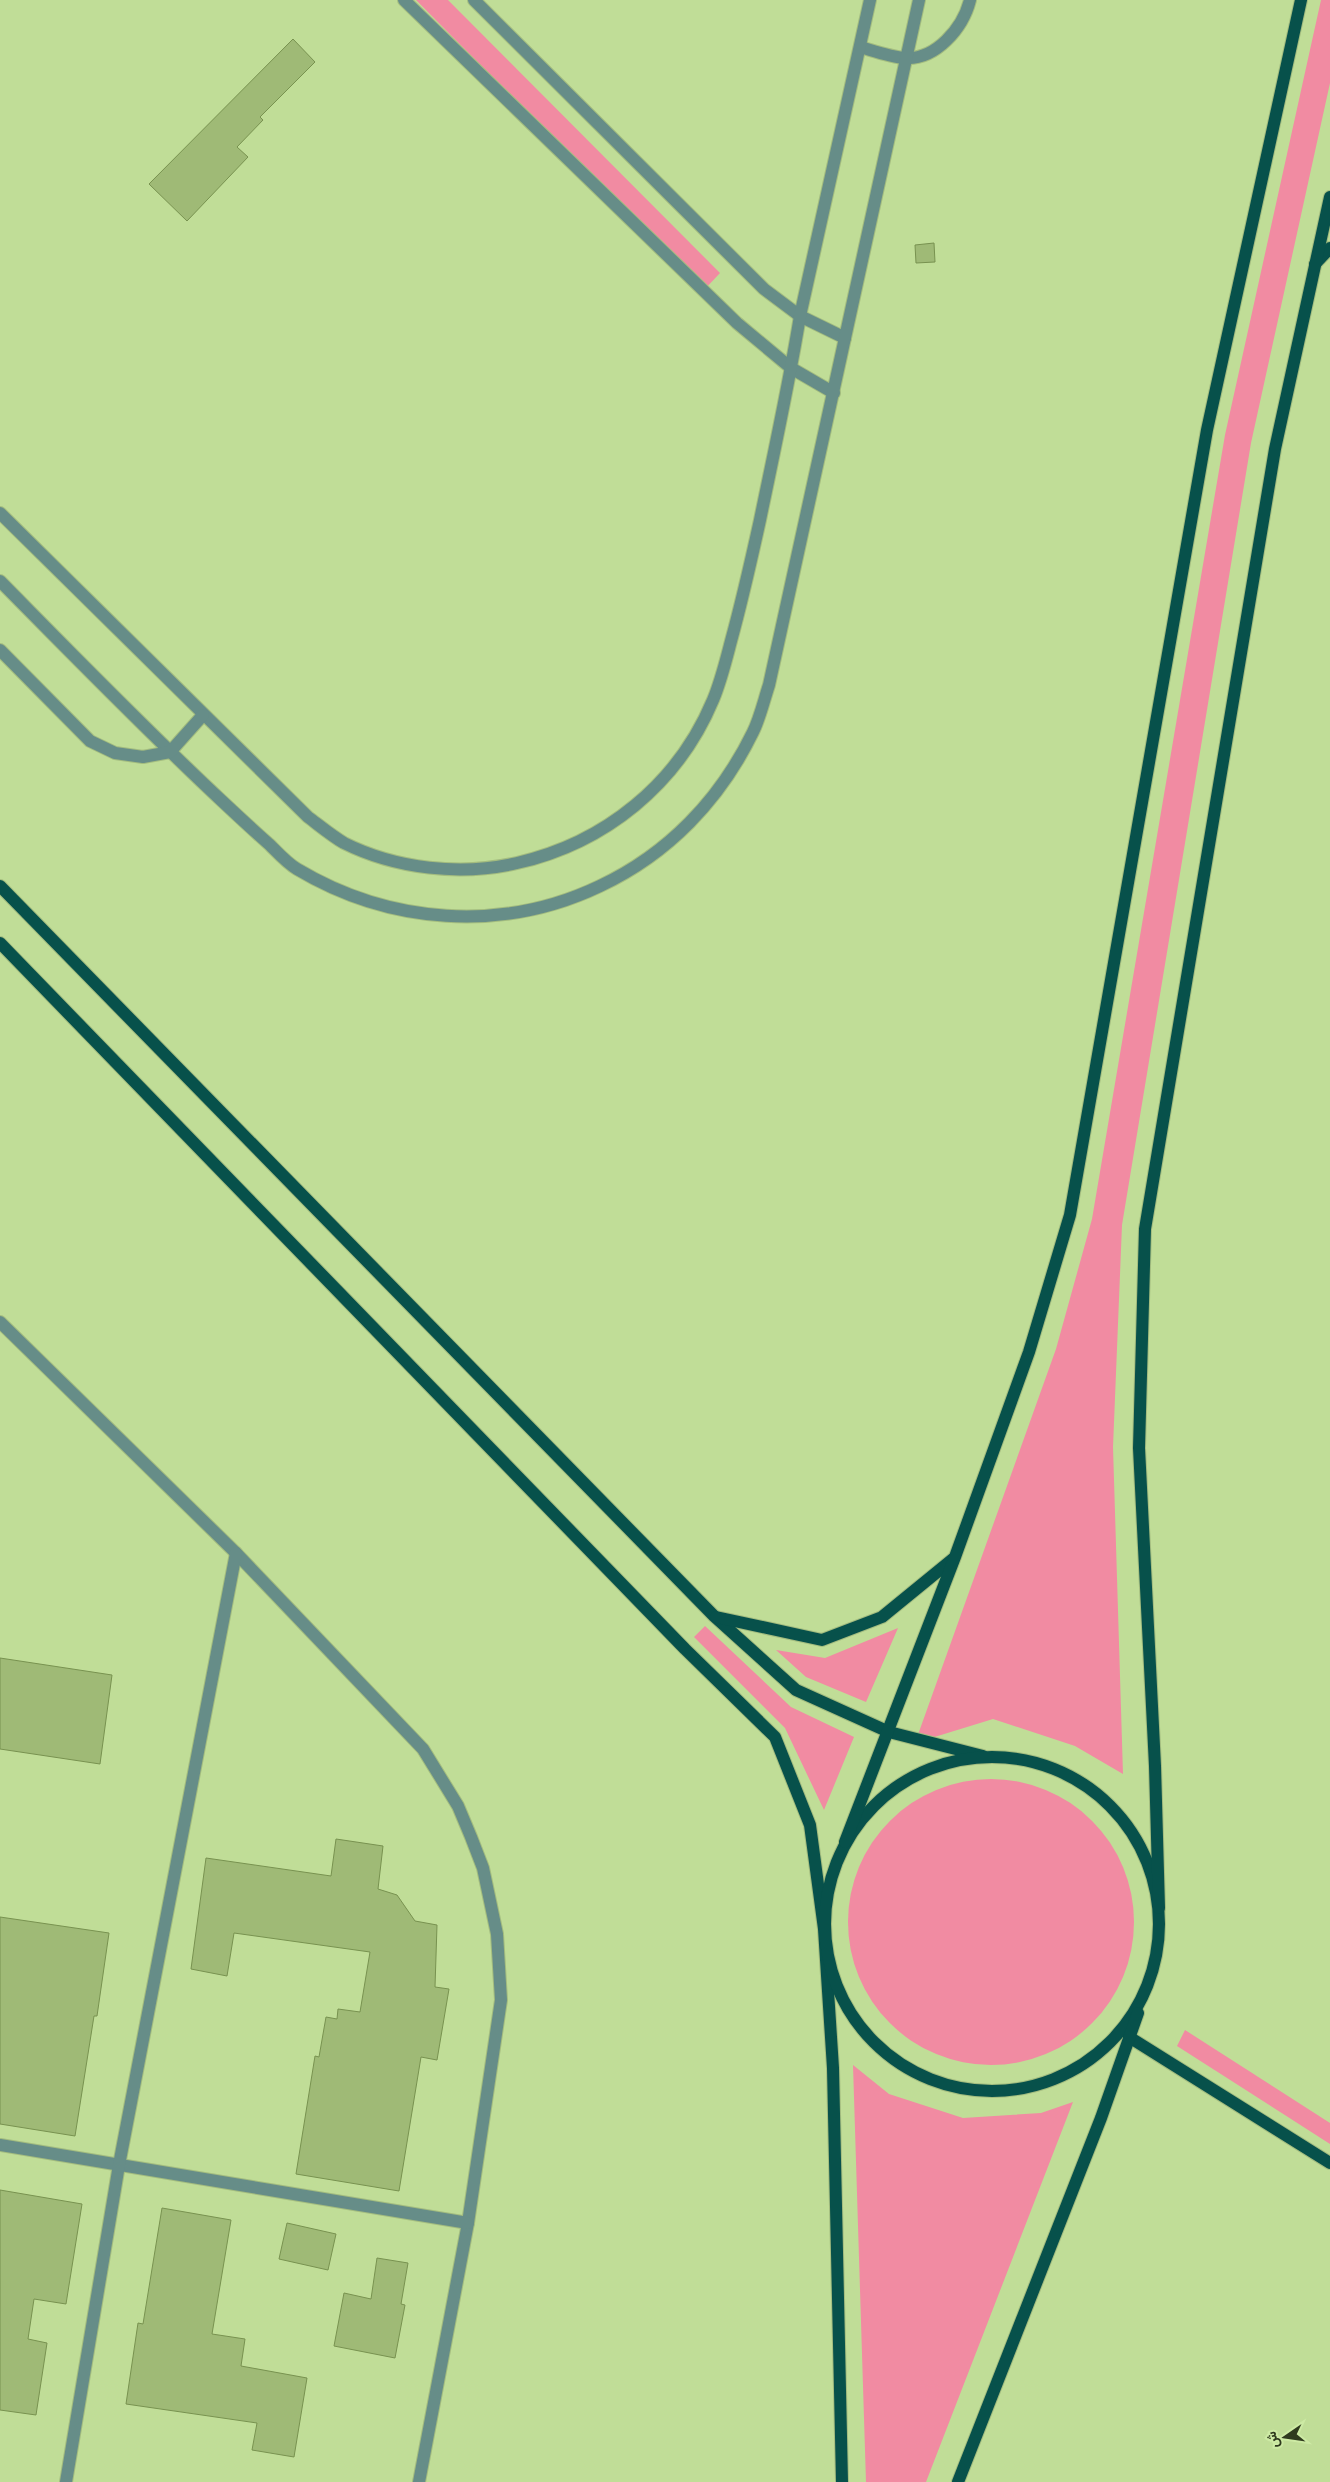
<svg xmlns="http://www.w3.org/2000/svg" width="1330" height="2482" viewBox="0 0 1330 2482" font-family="Merriweather,Vazirmatn,serif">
	<rect width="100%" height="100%" fill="#c0dd97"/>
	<g fill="#f18ba2">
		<polygon points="416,0 448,0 720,273 704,290"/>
		<polygon points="1321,0 1330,0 1330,83 1251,443 1122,1225 1113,1447 1123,1774 1075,1746 993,1719 915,1743 1056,1349 1092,1219 1225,435"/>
		<polygon points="705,1626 791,1707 854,1737 824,1810 785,1728 694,1637"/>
		<polygon points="898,1628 866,1702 806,1677 776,1650 825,1658"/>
		<circle cx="991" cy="1922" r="143"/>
		<polygon points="1185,2030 1330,2123 1330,2144 1177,2046"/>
		<polygon points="853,2065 889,2094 963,2118 1041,2113 1073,2102 926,2482 866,2482"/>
	</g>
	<g fill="#9fba76" stroke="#789250">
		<polygon points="293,39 315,62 260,117 263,120 237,147 248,157 187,221 149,184"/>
		<polygon points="934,243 935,262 916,263 915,245"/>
		<polygon points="0,1658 112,1675 100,1764 0,1749"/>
		<polygon points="336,1839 383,1846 378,1889 397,1895 415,1921 437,1925 435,1987 449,1989 437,2060 421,2057 399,2191 296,2174 315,2056 319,2057 326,2017 337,2019 338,2009 360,2012 370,1952 234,1933 227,1976 191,1969 206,1858 331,1876"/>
		<polygon points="0,1917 109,1933 97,2016 94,2016 75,2136 0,2124"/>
		<polygon points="0,2190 82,2204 66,2304 34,2299 28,2339 47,2343 36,2415 0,2410"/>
		<polygon points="162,2208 231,2220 212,2334 245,2339 241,2366 307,2378 294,2457 252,2450 257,2423 126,2404 138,2323 143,2324"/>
		<polygon points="287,2223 336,2234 328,2270 279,2259"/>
		<polygon points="377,2258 408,2263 401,2304 405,2305 395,2358 334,2346 344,2293 371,2299"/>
	</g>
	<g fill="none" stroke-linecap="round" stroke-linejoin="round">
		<defs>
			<g id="minor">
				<polyline points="404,0 737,323 791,368 834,393"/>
				<polyline points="474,0 764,289 800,316 845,338"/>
				<path d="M860 47C874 51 891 57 905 58 936 60 963 28 970 0"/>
				<path d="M0 513 308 817C320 826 332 836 344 843 396 869 461 876 517 863 605 843 678 784 713 700 721 681 726 660 731 641 742 601 751 561 760 520 774 452 789 384 800 316L870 0"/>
				<path d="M0 581C73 655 146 730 222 801 238 816 254 831 270 845 278 853 287 863 297 869 389 924 502 933 600 886 668 854 720 800 753 732 760 718 764 700 769 685L919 0"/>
				<polyline points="0,650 90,741 115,753 143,757 170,752 203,715"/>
				<polyline points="0,1322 236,1553 423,1749 458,1806 471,1837 483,1868 497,1934 501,2000 468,2223 419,2482"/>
				<polyline points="0,2145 468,2223"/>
				<polyline points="66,2482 119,2165 236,1553"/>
			</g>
			<g id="major">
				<polyline points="1315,264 1330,248"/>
				<polyline points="0,886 714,1616 796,1690 889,1732 983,1756"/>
				<polyline points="0,943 685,1649 775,1737 810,1825 824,1929 833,2068 842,2482"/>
				<polyline points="716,1617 822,1640 882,1617 953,1559"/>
				<circle cx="992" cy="1924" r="167"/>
				<polyline points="845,1842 955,1557 1029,1352 1070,1215 1207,430 1301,0"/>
				<polyline points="1159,1908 1155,1766 1139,1448 1145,1229 1275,449 1330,197"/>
				<polyline points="1129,2037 1330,2163"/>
				<polyline points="958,2482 1101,2118 1138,2013"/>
			</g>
		</defs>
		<use href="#minor" stroke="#a3bc7f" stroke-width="14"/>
		<use href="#major" stroke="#a3bc7f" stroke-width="14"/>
		<use href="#minor" stroke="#668d88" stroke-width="12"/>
		<use href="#major" stroke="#07514b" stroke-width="12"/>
	</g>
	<g transform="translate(1285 2437) rotate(257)" stroke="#cdeaa4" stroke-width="4" paint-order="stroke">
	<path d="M0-4L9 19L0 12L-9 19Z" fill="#2f3a1e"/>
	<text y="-8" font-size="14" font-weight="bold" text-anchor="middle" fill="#2f3a1e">ش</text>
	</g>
</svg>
